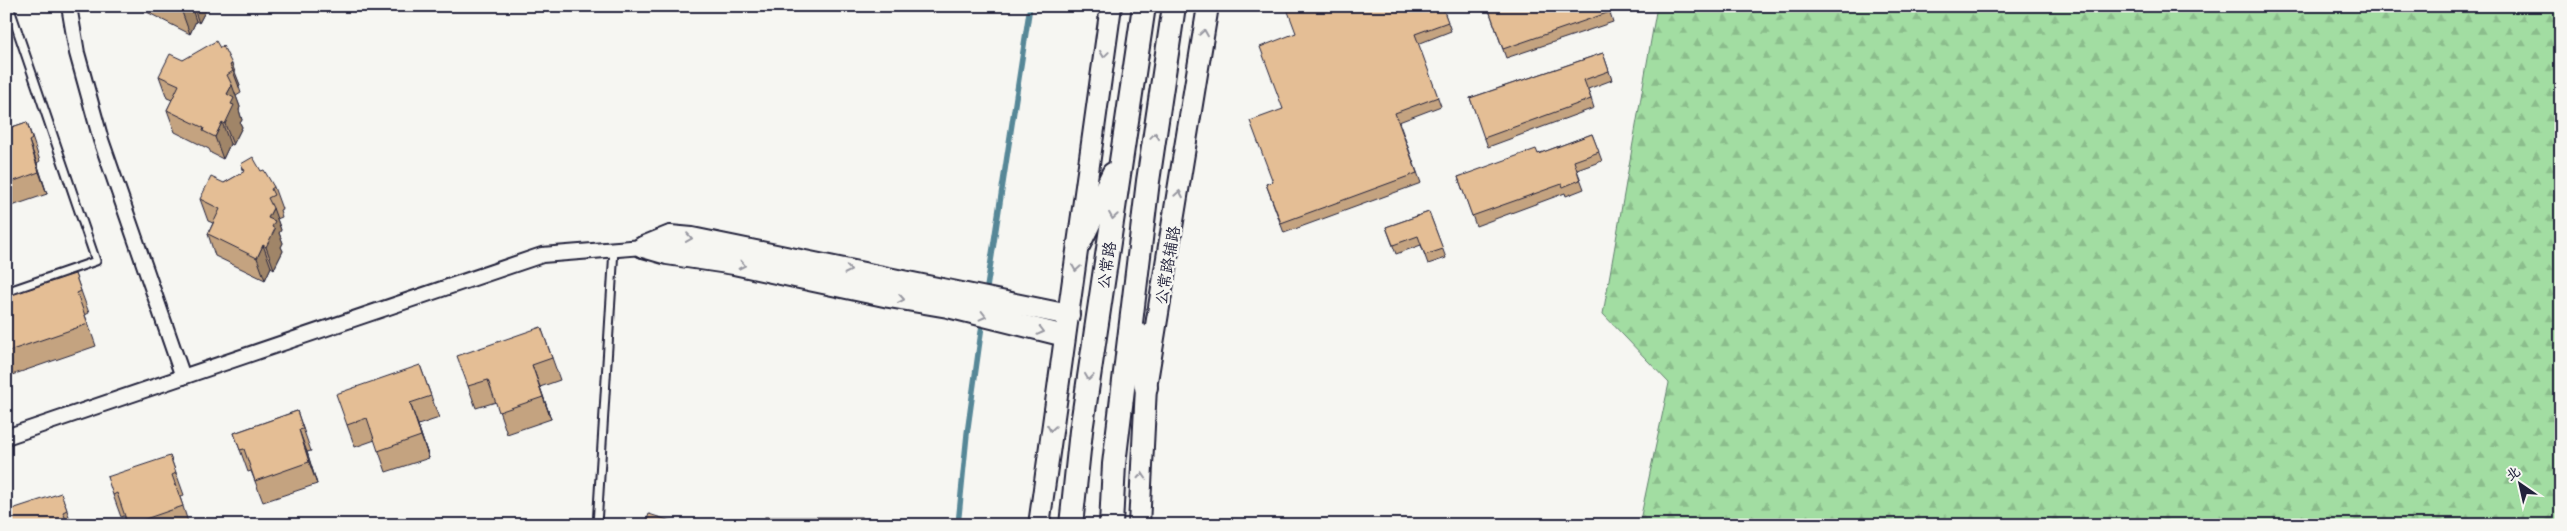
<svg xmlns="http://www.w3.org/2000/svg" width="2567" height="531" viewBox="0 0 2567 531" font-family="'Gochi Hand','LXGW WenKai TC',sans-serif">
	<defs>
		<pattern id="forest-firs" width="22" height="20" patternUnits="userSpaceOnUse" patternTransform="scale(1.25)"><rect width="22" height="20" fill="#a2dda2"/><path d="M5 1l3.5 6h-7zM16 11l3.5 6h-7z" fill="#8bbd8c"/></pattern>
	</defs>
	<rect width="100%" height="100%" fill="#f6f6f2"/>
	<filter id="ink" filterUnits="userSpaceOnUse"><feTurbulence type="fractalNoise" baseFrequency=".02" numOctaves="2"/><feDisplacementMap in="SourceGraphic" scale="10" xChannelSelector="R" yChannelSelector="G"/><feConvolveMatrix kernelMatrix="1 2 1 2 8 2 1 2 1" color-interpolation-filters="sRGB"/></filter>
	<g filter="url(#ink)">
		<polygon fill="url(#forest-firs)" stroke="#62806e" points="1657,6 2561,6 2561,525 1639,525 1669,383 1603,314"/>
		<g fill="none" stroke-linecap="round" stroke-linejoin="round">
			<g stroke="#578797" stroke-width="5.5">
				<polyline points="986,294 1030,6"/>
				<polyline points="958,525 967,434 983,318"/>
			</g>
			<defs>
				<g id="lane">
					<polyline points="6,292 96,261 9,6"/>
					<polyline points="597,525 614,249"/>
				</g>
				<g id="street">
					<polyline points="69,6 77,53 101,140 183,377"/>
					<polyline points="6,437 542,255 643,247"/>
				</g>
				<g id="secondary">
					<polyline points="643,247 670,236 692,238 1069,315"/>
					<polyline points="643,247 667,254 734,264 889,297 948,307 1065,336"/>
					<polyline points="1039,525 1111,6"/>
					<polyline points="1139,525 1146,387 1208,6"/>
				</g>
				<g id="primary">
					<polyline points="1079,244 1113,174"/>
					<polyline points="1138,334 1146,387"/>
					<polyline points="1071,525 1081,431 1144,6"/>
					<polyline points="1111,525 1114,464 1148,181 1174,6"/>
				</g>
			</defs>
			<use href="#lane" stroke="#22223b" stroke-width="11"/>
			<use href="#street" stroke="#22223b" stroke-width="18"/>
			<use href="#secondary" stroke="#22223b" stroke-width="24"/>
			<use href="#primary" stroke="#22223b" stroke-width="26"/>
			<use href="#lane" stroke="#f6f6f2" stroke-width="7"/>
			<use href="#street" stroke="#f6f6f2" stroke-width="14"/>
			<use href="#secondary" stroke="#f6f6f2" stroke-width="20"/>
			<use href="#primary" stroke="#f6f6f2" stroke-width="22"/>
		</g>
		<g fill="#c4a380" stroke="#22223b">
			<polygon points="140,6 208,6 199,23 196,21 190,34 141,9"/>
			<polygon points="1442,6 1451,31 1418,44 1441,106 1399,122 1421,183 1284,233 1266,184 1273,182 1283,109 1296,33"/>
			<polygon points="1608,6 1613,22 1506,58 1489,10"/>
			<polygon points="223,46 240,85 239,87 241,93 236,96 240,107 239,110 242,120 240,123 242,127 233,145 230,144 223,159 211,153 209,149 175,132 167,110 172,100 167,98 159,76 183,60"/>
			<polygon points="1603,53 1612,80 1588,89 1594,108 1488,147 1470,98"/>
			<polygon points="27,122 40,161 37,163 47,194 6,208 6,129"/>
			<polygon points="1592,134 1602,161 1577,170 1584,189 1566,196 1565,193 1476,226 1458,177 1538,154"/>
			<polygon points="241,164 261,171 274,187 282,209 280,210 282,217 277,219 281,230 279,233 283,243 281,247 283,251 274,269 271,267 265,280 215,256 208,234 213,223 208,221 200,199 224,183 244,172"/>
			<polygon points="1429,212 1446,258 1428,264 1421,245 1396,254 1386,227"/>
			<polygon points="75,274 89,313 85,315 96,346 6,377 6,297"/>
			<polygon points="541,327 560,380 540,387 551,419 507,434 496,402 476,408 468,386"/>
			<polygon points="420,365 439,418 418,425 429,458 386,472 375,440 355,447 347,425"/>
			<polygon points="297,411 311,451 307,452 317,484 263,502 251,471 248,472 234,433"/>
			<polygon points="170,456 184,495 180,497 189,525 128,525 124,516 121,517 113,495"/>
			<polygon points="61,493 72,525 6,525"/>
		</g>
		<g fill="#a08568" stroke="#22223b">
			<polygon points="185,6 191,6 196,21 190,34 182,12"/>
			<polygon points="193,6 208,6 199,23"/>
			<polygon points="232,64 240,85 239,87 233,71 230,65"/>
			<polygon points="232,85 240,107 239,110 242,120 240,123 242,127 233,145 225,124 227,94"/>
			<polygon points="222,122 230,144 223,159 215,137"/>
			<polygon points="29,141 37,163 47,194 39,172"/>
			<polygon points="273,208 281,230 279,233 283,243 281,247 283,251 274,269 266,247 268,218"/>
			<polygon points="263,245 271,267 265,280 257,258"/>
			<polygon points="532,365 540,387 551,419 543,397"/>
			<polygon points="410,403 418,425 429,458 421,436"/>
			<polygon points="299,430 307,452 317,484 309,462"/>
		</g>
		<g fill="#e4be95" stroke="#22223b">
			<polygon points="171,6 185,6 182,12"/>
			<polygon points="1286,6 1442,6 1448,22 1415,34 1438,97 1395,113 1417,173 1281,223 1266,184 1273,182 1250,121 1283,109 1260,47 1296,33"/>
			<polygon points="1498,6 1607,6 1610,12 1503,49 1489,10"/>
			<polygon points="216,41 220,48 223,46 232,64 230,65 233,71 227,75 232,85 227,94 234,98 231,104 234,105 225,124 222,122 215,137 203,131 204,128 167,110 179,85 159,76 170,54 183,60"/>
			<polygon points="1603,53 1609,71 1584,80 1591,99 1484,138 1470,98"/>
			<polygon points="27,122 32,139 29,141 39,172 6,184 6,129"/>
			<polygon points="1592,134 1599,152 1574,161 1580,180 1563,187 1562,184 1472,216 1458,177 1536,149 1538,154"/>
			<polygon points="253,157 261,171 264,170 274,187 271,189 274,195 268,198 273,208 268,218 275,221 272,227 275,229 266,247 263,245 257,258 208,234 220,209 200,199 211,177 224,183 245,171 241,164"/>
			<polygon points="1429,212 1443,249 1425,255 1418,236 1393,245 1386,227"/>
			<polygon points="75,274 81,291 77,293 88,324 6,352 6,297"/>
			<polygon points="541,327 552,358 532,365 543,397 499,412 488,380 468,386 457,356"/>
			<polygon points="420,365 431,396 410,403 421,436 378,451 367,418 347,425 336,394"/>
			<polygon points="297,411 303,429 299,430 309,462 255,481 244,449 240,450 234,433"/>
			<polygon points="170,456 176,473 172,475 183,506 128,525 117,493 113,495 107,477"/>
			<polygon points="61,493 67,510 63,512 68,525 6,525 6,511"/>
			<polygon points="649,514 683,525 645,525"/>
			<rect x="765" y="517" width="97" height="8"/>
		</g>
		<defs><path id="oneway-chevron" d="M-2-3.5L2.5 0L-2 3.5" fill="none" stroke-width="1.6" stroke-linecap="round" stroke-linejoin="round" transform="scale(1.25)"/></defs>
		<g stroke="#9797a0">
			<use href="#oneway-chevron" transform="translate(1204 33) rotate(-81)"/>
			<use href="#oneway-chevron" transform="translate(1104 54) rotate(98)"/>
			<use href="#oneway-chevron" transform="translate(1155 136) rotate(-82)"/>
			<use href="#oneway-chevron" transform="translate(1179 194) rotate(-80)"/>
			<use href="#oneway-chevron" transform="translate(1113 216) rotate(99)"/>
			<use href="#oneway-chevron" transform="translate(689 238) rotate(8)"/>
			<use href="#oneway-chevron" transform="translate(742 265) rotate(12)"/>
			<use href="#oneway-chevron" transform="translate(1076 268) rotate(99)"/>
			<use href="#oneway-chevron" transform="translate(848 270) rotate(12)"/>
			<use href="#oneway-chevron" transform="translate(901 299) rotate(10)"/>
			<use href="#oneway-chevron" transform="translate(983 316) rotate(14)"/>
			<use href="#oneway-chevron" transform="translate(1041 331) rotate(14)"/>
			<use href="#oneway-chevron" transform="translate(1089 377) rotate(98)"/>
			<use href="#oneway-chevron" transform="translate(1051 428) rotate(99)"/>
			<use href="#oneway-chevron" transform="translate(1142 476) rotate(-87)"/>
		</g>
	</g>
	<g text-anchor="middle" stroke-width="5" stroke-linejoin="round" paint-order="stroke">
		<g font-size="16" fill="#22223b" stroke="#f6f6f2">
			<text transform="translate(1106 265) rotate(-81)" y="6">公常路</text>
			<text transform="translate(1167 265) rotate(-80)" y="6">公常路辅路</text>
		</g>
	</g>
	<rect width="2567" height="531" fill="none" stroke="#f6f6f2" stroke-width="25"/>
	<rect x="12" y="12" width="2542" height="506" fill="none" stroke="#22223b" stroke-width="2" filter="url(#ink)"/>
	<g transform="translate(2520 484) rotate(326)" stroke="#f6f6f2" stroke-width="4" paint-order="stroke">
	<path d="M0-4L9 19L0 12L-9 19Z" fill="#22223b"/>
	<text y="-8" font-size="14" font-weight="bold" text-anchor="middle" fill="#22223b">北</text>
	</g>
</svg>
